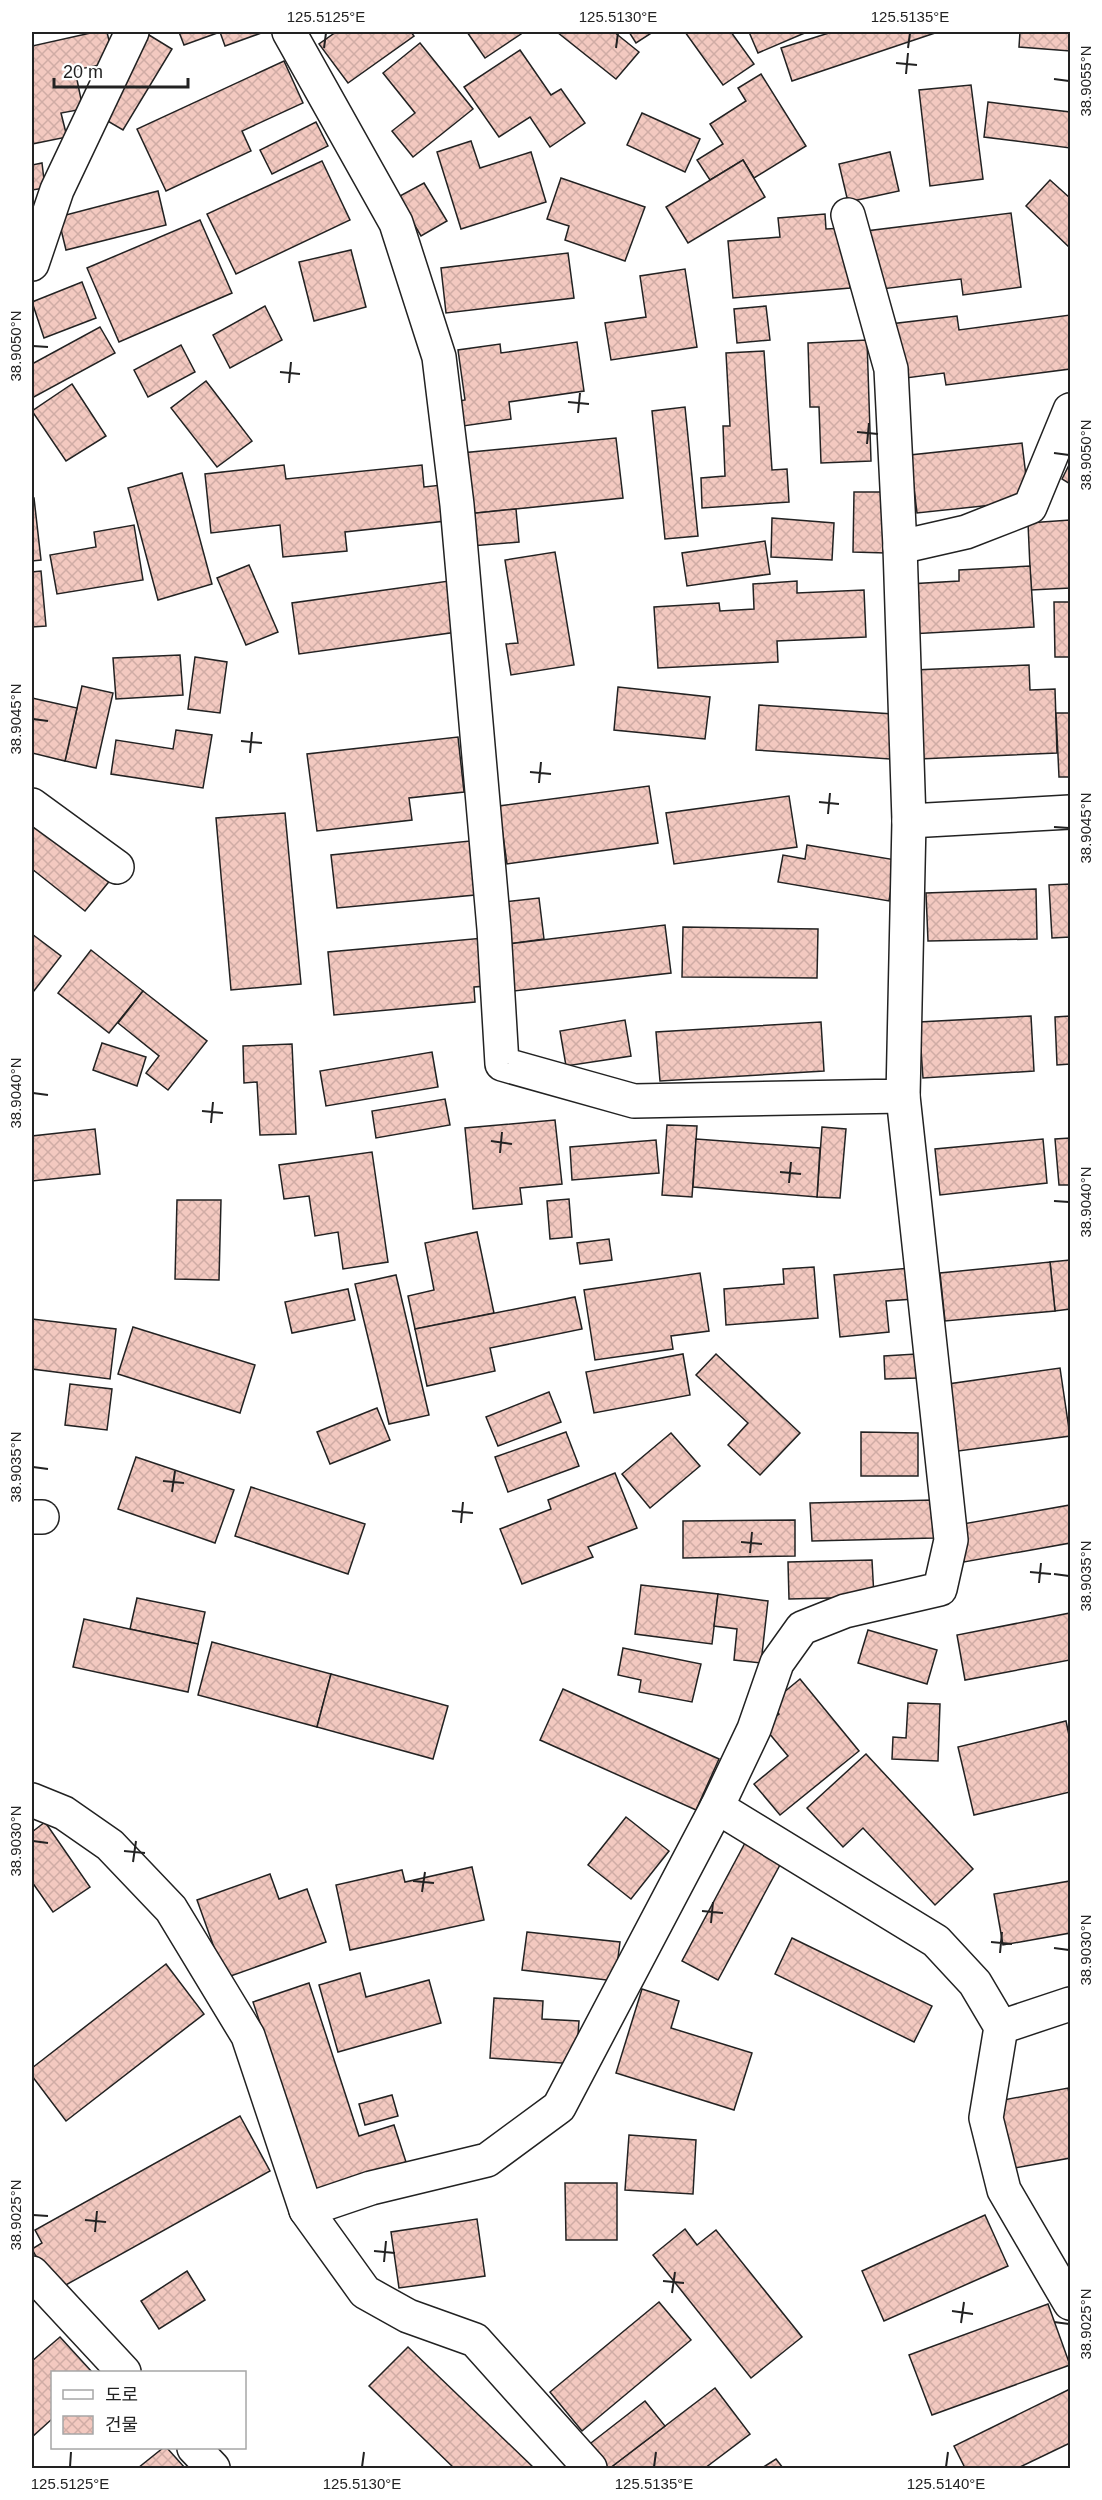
<svg xmlns="http://www.w3.org/2000/svg" width="1102" height="2500" viewBox="0 0 1102 2500" font-family="Arial,'Noto Sans KR',sans-serif">
	<defs>
		<pattern id="building-cross-hatch" width="8" height="8" patternUnits="userSpaceOnUse" patternTransform="scale(1.5)"><rect width="8" height="8" fill="#f3c9c0"/><path d="M0 0l8 8M0 8l8-8" fill="none" stroke="#d0aca5"/></pattern>
	</defs>
	<rect width="100%" height="100%" fill="#fff"/>
	<g fill="url(#building-cross-hatch)" stroke="#222" stroke-width="1.5">
		<polygon points="95,32 107,32 114,62 75,70 83,109 61,113 67,137 32,144 32,46"/>
		<polygon points="179,32 264,32 225,46 220,32 184,45"/>
		<polygon points="336,32 411,32 414,36 348,83 319,44"/>
		<polygon points="467,32 520,32 521,34 485,58"/>
		<polygon points="557,32 614,32 639,52 616,79"/>
		<polygon points="629,32 653,32 636,43"/>
		<polygon points="685,32 731,32 754,64 723,85"/>
		<polygon points="749,32 807,32 758,53"/>
		<polygon points="832,32 938,32 792,81 781,48"/>
		<polygon points="1020,32 1070,32 1070,51 1019,47"/>
		<polygon points="149,35 172,49 123,130 99,116"/>
		<polygon points="420,43 473,109 413,157 392,131 415,113 383,73"/>
		<polygon points="520,50 551,95 561,89 585,123 550,147 530,117 499,137 464,87"/>
		<polygon points="284,61 303,103 242,131 251,151 166,191 137,129"/>
		<polygon points="761,74 806,146 754,178 743,160 710,180 697,160 723,144 710,124 746,101 738,88"/>
		<polygon points="971,85 983,179 930,186 919,90"/>
		<polygon points="988,102 1070,112 1070,148 984,137"/>
		<polygon points="642,113 700,139 685,172 627,145"/>
		<polygon points="316,122 328,146 272,174 260,150"/>
		<polygon points="471,141 480,168 531,152 546,202 461,229 437,152"/>
		<polygon points="890,152 899,191 848,202 839,164"/>
		<polygon points="743,160 765,197 688,243 666,207"/>
		<polygon points="322,161 350,220 236,274 207,214"/>
		<polygon points="42,163 45,188 32,190 32,165"/>
		<polygon points="561,178 645,207 625,261 565,240 569,226 547,219"/>
		<polygon points="1050,180 1070,198 1070,248 1026,206"/>
		<polygon points="424,183 447,221 421,236 398,197"/>
		<polygon points="158,191 166,225 66,250 58,217"/>
		<polygon points="1011,213 1021,287 963,295 961,279 874,290 866,231"/>
		<polygon points="825,214 826,229 844,228 850,288 733,298 728,241 780,237 778,218"/>
		<polygon points="200,220 232,293 119,342 87,268"/>
		<polygon points="351,250 366,307 314,321 299,262"/>
		<polygon points="568,253 574,298 446,313 441,268"/>
		<polygon points="685,269 697,347 611,360 605,323 646,317 640,276"/>
		<polygon points="82,282 96,318 44,338 32,302"/>
		<polygon points="265,306 282,340 230,368 213,335"/>
		<polygon points="766,306 770,340 737,343 734,309"/>
		<polygon points="1070,315 1070,369 946,385 944,373 898,379 890,324 957,316 959,330"/>
		<polygon points="100,327 115,353 32,398 32,364"/>
		<polygon points="867,340 871,461 821,463 819,407 810,407 808,343"/>
		<polygon points="577,342 584,391 509,402 511,419 456,427 453,402 465,400 458,350 500,344 501,353"/>
		<polygon points="181,345 195,372 148,397 134,370"/>
		<polygon points="764,351 772,470 787,469 789,502 702,508 701,478 725,476 723,426 730,426 726,353"/>
		<polygon points="206,381 252,441 217,467 171,408"/>
		<polygon points="72,384 106,436 66,461 32,411"/>
		<polygon points="685,407 698,536 665,539 652,411"/>
		<polygon points="616,438 623,498 467,514 461,453"/>
		<polygon points="1022,443 1029,501 917,513 910,455"/>
		<polygon points="1070,463 1070,484 1062,479"/>
		<polygon points="284,465 286,479 422,465 424,487 442,485 446,521 345,532 347,551 283,557 280,525 211,533 205,474"/>
		<polygon points="182,473 212,584 158,600 128,488"/>
		<polygon points="854,492 887,492 886,553 853,552"/>
		<polygon points="32,498 34,498 41,560 32,561"/>
		<polygon points="516,509 519,542 471,546 467,514"/>
		<polygon points="772,518 834,523 832,560 771,557"/>
		<polygon points="1070,520 1070,588 1031,590 1028,523"/>
		<polygon points="134,525 143,580 57,594 50,555 96,547 94,532"/>
		<polygon points="765,541 770,574 687,586 682,553"/>
		<polygon points="555,552 574,665 511,675 506,644 518,643 505,560"/>
		<polygon points="249,565 278,632 246,645 217,578"/>
		<polygon points="1030,566 1034,627 910,634 908,584 959,581 959,570"/>
		<polygon points="41,571 46,626 32,627 32,572"/>
		<polygon points="449,581 457,632 299,654 292,603"/>
		<polygon points="797,581 797,593 864,590 866,637 777,641 778,662 658,668 654,607 719,603 720,611 754,609 753,584"/>
		<polygon points="1054,602 1070,602 1070,657 1055,657"/>
		<polygon points="180,655 183,695 116,699 113,658"/>
		<polygon points="195,657 227,662 220,713 188,709"/>
		<polygon points="1029,665 1030,690 1055,689 1057,753 919,759 914,670"/>
		<polygon points="82,686 113,693 96,768 65,761"/>
		<polygon points="618,687 710,697 705,739 614,730"/>
		<polygon points="32,698 77,708 65,761 32,753"/>
		<polygon points="759,705 893,714 890,759 756,750"/>
		<polygon points="1056,713 1070,713 1070,777 1059,777"/>
		<polygon points="176,730 212,735 203,788 111,774 116,740 173,749"/>
		<polygon points="458,737 464,792 409,798 412,820 317,831 307,754"/>
		<polygon points="649,786 658,843 507,864 499,806"/>
		<polygon points="789,796 797,847 674,864 666,813"/>
		<polygon points="285,813 301,984 231,990 216,818"/>
		<polygon points="32,815 112,878 85,911 32,869"/>
		<polygon points="470,841 475,895 337,908 331,855"/>
		<polygon points="807,845 896,860 889,901 778,882 783,855 805,859"/>
		<polygon points="1070,884 1070,937 1052,938 1049,885"/>
		<polygon points="1036,889 1037,939 928,941 926,893"/>
		<polygon points="539,898 544,939 508,944 503,902"/>
		<polygon points="665,925 671,973 514,991 508,944"/>
		<polygon points="683,927 818,929 817,978 682,977"/>
		<polygon points="32,934 61,956 33,992 32,991"/>
		<polygon points="484,938 488,986 474,987 475,1002 334,1015 328,952"/>
		<polygon points="91,950 143,991 109,1033 58,993"/>
		<polygon points="143,991 207,1041 168,1090 146,1073 159,1056 118,1023"/>
		<polygon points="1031,1016 1034,1071 923,1078 919,1022"/>
		<polygon points="1070,1016 1070,1064 1057,1065 1055,1017"/>
		<polygon points="625,1020 631,1056 566,1066 560,1031"/>
		<polygon points="821,1022 824,1071 660,1081 656,1032"/>
		<polygon points="102,1043 146,1057 137,1086 93,1070"/>
		<polygon points="292,1044 296,1134 260,1135 257,1082 244,1083 243,1046"/>
		<polygon points="432,1052 438,1087 326,1106 320,1071"/>
		<polygon points="445,1099 450,1125 376,1138 372,1111"/>
		<polygon points="555,1120 562,1184 520,1188 522,1204 473,1209 465,1128"/>
		<polygon points="667,1125 697,1126 692,1197 662,1195"/>
		<polygon points="822,1127 846,1129 840,1198 817,1197"/>
		<polygon points="95,1129 100,1174 32,1181 32,1136"/>
		<polygon points="1070,1138 1070,1185 1059,1185 1055,1139"/>
		<polygon points="696,1139 820,1148 817,1197 693,1187"/>
		<polygon points="1043,1139 1047,1183 940,1195 935,1149"/>
		<polygon points="656,1140 659,1173 572,1180 570,1147"/>
		<polygon points="372,1152 388,1262 343,1269 338,1232 315,1236 309,1196 284,1199 279,1165"/>
		<polygon points="569,1199 572,1237 550,1239 547,1201"/>
		<polygon points="177,1200 221,1200 219,1280 175,1279"/>
		<polygon points="477,1232 494,1313 415,1329 408,1296 434,1290 425,1243"/>
		<polygon points="609,1239 612,1260 580,1264 577,1243"/>
		<polygon points="1070,1260 1070,1309 1055,1311 1050,1262"/>
		<polygon points="1050,1262 1055,1311 945,1321 940,1273"/>
		<polygon points="814,1267 818,1318 726,1325 724,1289 784,1284 783,1269"/>
		<polygon points="910,1268 914,1299 886,1301 889,1332 840,1337 834,1275"/>
		<polygon points="700,1273 709,1331 671,1336 673,1349 595,1360 584,1290"/>
		<polygon points="396,1275 429,1415 389,1424 355,1284"/>
		<polygon points="348,1289 355,1320 292,1333 285,1302"/>
		<polygon points="575,1297 582,1329 490,1348 495,1371 427,1386 415,1329"/>
		<polygon points="32,1319 116,1329 110,1379 32,1369"/>
		<polygon points="133,1327 255,1365 240,1413 118,1374"/>
		<polygon points="683,1354 690,1395 594,1413 586,1372"/>
		<polygon points="716,1354 800,1433 760,1475 728,1445 748,1423 696,1375"/>
		<polygon points="916,1354 917,1378 885,1379 884,1356"/>
		<polygon points="1060,1368 1070,1436 951,1452 941,1385"/>
		<polygon points="70,1384 112,1389 107,1430 65,1425"/>
		<polygon points="549,1392 561,1422 498,1446 486,1417"/>
		<polygon points="377,1408 390,1440 330,1464 317,1432"/>
		<polygon points="566,1432 579,1466 508,1492 495,1457"/>
		<polygon points="861,1432 918,1433 918,1476 861,1476"/>
		<polygon points="671,1433 700,1466 650,1508 622,1474"/>
		<polygon points="136,1457 234,1490 215,1543 118,1509"/>
		<polygon points="615,1473 637,1528 588,1547 593,1557 522,1584 500,1529 551,1509 548,1500"/>
		<polygon points="251,1487 365,1524 348,1574 235,1536"/>
		<polygon points="933,1500 934,1538 812,1541 810,1503"/>
		<polygon points="1070,1505 1070,1543 964,1562 957,1525"/>
		<polygon points="795,1520 795,1556 683,1558 683,1521"/>
		<polygon points="872,1560 874,1597 789,1599 788,1562"/>
		<polygon points="641,1585 718,1594 712,1644 635,1634"/>
		<polygon points="718,1594 768,1601 761,1663 734,1660 737,1629 714,1626"/>
		<polygon points="137,1598 205,1612 198,1644 130,1629"/>
		<polygon points="1070,1613 1070,1660 965,1680 957,1635"/>
		<polygon points="84,1619 198,1644 188,1692 73,1667"/>
		<polygon points="868,1630 937,1650 927,1684 858,1663"/>
		<polygon points="212,1642 331,1674 317,1727 198,1695"/>
		<polygon points="623,1648 701,1664 692,1702 639,1692 641,1680 618,1675"/>
		<polygon points="331,1674 448,1706 433,1759 317,1727"/>
		<polygon points="800,1679 859,1751 780,1815 754,1784 788,1756 763,1726 779,1714 771,1703"/>
		<polygon points="563,1689 719,1759 696,1810 540,1740"/>
		<polygon points="908,1703 940,1704 938,1761 892,1759 893,1737 906,1738"/>
		<polygon points="1066,1721 1070,1740 1070,1792 974,1815 958,1747"/>
		<polygon points="866,1754 973,1869 935,1905 863,1828 843,1847 807,1808"/>
		<polygon points="626,1817 669,1851 631,1899 588,1865"/>
		<polygon points="45,1822 90,1887 53,1912 32,1882 32,1832"/>
		<polygon points="745,1843 781,1863 718,1980 682,1961"/>
		<polygon points="472,1867 484,1920 350,1950 336,1885 402,1870 405,1882"/>
		<polygon points="270,1874 279,1899 307,1889 326,1942 225,1978 197,1900"/>
		<polygon points="1070,1881 1070,1933 1003,1945 994,1894"/>
		<polygon points="527,1932 620,1942 615,1981 522,1970"/>
		<polygon points="792,1938 932,2006 914,2042 775,1974"/>
		<polygon points="166,1964 204,2014 66,2121 32,2076 32,2068"/>
		<polygon points="360,1973 366,1997 429,1980 441,2023 338,2052 319,1985"/>
		<polygon points="309,1983 359,2136 394,2125 406,2162 316,2191 253,2002"/>
		<polygon points="642,1989 679,2001 671,2028 752,2053 734,2110 616,2073"/>
		<polygon points="494,1998 543,2001 542,2019 579,2021 576,2064 490,2058"/>
		<polygon points="1068,2088 1070,2098 1070,2158 1009,2169 998,2101"/>
		<polygon points="392,2095 398,2116 365,2125 359,2104"/>
		<polygon points="240,2116 270,2171 55,2291 32,2249 42,2243 35,2230"/>
		<polygon points="629,2135 696,2140 693,2194 625,2190"/>
		<polygon points="565,2183 617,2183 617,2240 566,2240"/>
		<polygon points="985,2215 1008,2266 884,2321 862,2271"/>
		<polygon points="477,2219 485,2276 399,2288 391,2232"/>
		<polygon points="685,2229 697,2245 716,2230 802,2337 751,2378 653,2255"/>
		<polygon points="187,2271 205,2300 159,2329 141,2301"/>
		<polygon points="659,2302 691,2340 582,2431 550,2392"/>
		<polygon points="1048,2304 1070,2365 932,2415 909,2355"/>
		<polygon points="60,2337 92,2372 52,2372 52,2419 32,2437 32,2361"/>
		<polygon points="408,2347 534,2468 454,2468 369,2386"/>
		<polygon points="715,2388 750,2434 705,2468 610,2468"/>
		<polygon points="1070,2389 1070,2443 1018,2468 965,2468 954,2446"/>
		<polygon points="645,2401 665,2426 610,2468 605,2468 587,2446"/>
		<polygon points="163,2448 167,2448 185,2468 138,2468"/>
		<polygon points="776,2459 783,2468 762,2468"/>
	</g>
	<g fill="none" stroke-linecap="round" stroke-linejoin="round">
		<defs>
			<g id="minor">
				<polyline points="289,32 396,223 439,357 457,505 494,929 502,1064 634,1101 903,1096 909,821 900,547 891,369 848,215"/>
				<polyline points="32,264 57,190 132,32"/>
				<polyline points="900,547 966,532 1030,507 1070,410"/>
				<polyline points="32,805 117,867"/>
				<polyline points="909,821 1070,812"/>
				<polyline points="32,1517 42,1517"/>
				<polyline points="32,1800 64,1813 110,1845 171,1909 248,2036 306,2210 371,2188 487,2160 559,2107 717,1807 754,1729 777,1663 802,1628 845,1611 940,1589 951,1540 903,1096"/>
				<polyline points="717,1807 936,1941 975,1983 1001,2027 986,2118 1004,2190 1070,2303"/>
				<polyline points="1001,2027 1070,2004"/>
				<polyline points="306,2210 365,2292 408,2316 475,2340 590,2468"/>
				<polyline points="32,2273 124,2372"/>
				<polyline points="194,2448 213,2468"/>
			</g>
		</defs>
		<use href="#minor" stroke="#222" stroke-width="36"/>
		<use href="#minor" stroke="#fff" stroke-width="33"/>
	</g>
	<path fill="none" stroke="#222" stroke-width="2" d="M324 48 326 33M616 48 618 33M908 48 910 33M896 63 917 65M906 74 908 53M1054 79 1069 81M33 346 48 347M280 372 300 374M289 383 291 362M568 402 589 404M578 413 580 393M857 432 878 434M867 444 869 423M1054 453 1069 455M33 719 48 721M241 741 262 743M250 753 252 732M530 772 551 774M539 783 541 762M819 802 839 804M828 814 830 793M1054 827 1069 828M33 1093 48 1095M202 1111 223 1113M211 1123 213 1102M491 1141 512 1144M500 1153 502 1132M780 1172 801 1174M789 1183 791 1162M1054 1201 1069 1202M33 1467 48 1469M163 1481 184 1483M172 1492 175 1471M452 1511 473 1513M461 1523 463 1502M741 1542 762 1544M750 1553 752 1532M1030 1572 1051 1574M1054 1574 1069 1576M1039 1583 1041 1563M33 1841 48 1843M124 1851 145 1853M133 1862 136 1841M413 1881 434 1883M422 1892 425 1872M702 1911 723 1913M711 1923 713 1902M991 1942 1012 1944M1054 1948 1069 1950M1000 1953 1002 1932M33 2215 48 2216M85 2220 106 2222M95 2232 97 2211M374 2251 395 2253M384 2262 386 2241M663 2281 684 2283M672 2293 675 2272M952 2311 973 2314M1054 2322 1069 2324M961 2323 964 2302M70 2467 71 2452M362 2467 364 2452M654 2467 656 2452M946 2467 948 2452"/>
	<rect width="1102" height="2500" fill="none" stroke="#ffffff" stroke-width="66"/>
	<rect x="51" y="2371" width="195" height="78" fill="#ffffff" stroke="#a7a7a7" stroke-width="1.5"/>
	<rect x="63" y="2390" width="30" height="9" fill="#ffffff" stroke="#a7a7a7" stroke-width="1.5"/>
	<text x="105" y="2401" font-size="18" fill="#222222">도로</text>
	<rect x="63" y="2416" width="30" height="18" fill="url(#building-cross-hatch)" stroke="#a7a7a7" stroke-width="1.5"/>
	<text x="105" y="2431" font-size="18" fill="#222222">건물</text>
	<path d="M54 78v9h134v-9" fill="none" stroke="#222222" stroke-width="3"/>
	<text x="63" y="78" font-size="18" fill="#222222" stroke="#ffffff" stroke-width="4.5" paint-order="stroke">20 m</text>
	<rect x="33" y="33" width="1036" height="2434" fill="none" stroke="#222" stroke-width="2"/>
	<g font-size="15" text-anchor="middle" fill="#222">
		<text x="326" y="22">125.5125°E</text>
		<text x="618" y="22">125.5130°E</text>
		<text x="910" y="22">125.5135°E</text>
		<text transform="translate(1086 81) rotate(-90)" y="5">38.9055°N</text>
		<text transform="translate(16 346) rotate(-90)" y="5">38.9050°N</text>
		<text transform="translate(1086 455) rotate(-90)" y="5">38.9050°N</text>
		<text transform="translate(16 719) rotate(-90)" y="5">38.9045°N</text>
		<text transform="translate(1086 828) rotate(-90)" y="5">38.9045°N</text>
		<text transform="translate(16 1093) rotate(-90)" y="5">38.9040°N</text>
		<text transform="translate(1086 1202) rotate(-90)" y="5">38.9040°N</text>
		<text transform="translate(16 1467) rotate(-90)" y="5">38.9035°N</text>
		<text transform="translate(1086 1576) rotate(-90)" y="5">38.9035°N</text>
		<text transform="translate(16 1841) rotate(-90)" y="5">38.9030°N</text>
		<text transform="translate(1086 1950) rotate(-90)" y="5">38.9030°N</text>
		<text transform="translate(16 2215) rotate(-90)" y="5">38.9025°N</text>
		<text transform="translate(1086 2324) rotate(-90)" y="5">38.9025°N</text>
		<text x="70" y="2489">125.5125°E</text>
		<text x="362" y="2489">125.5130°E</text>
		<text x="654" y="2489">125.5135°E</text>
		<text x="946" y="2489">125.5140°E</text>
	</g>
</svg>
